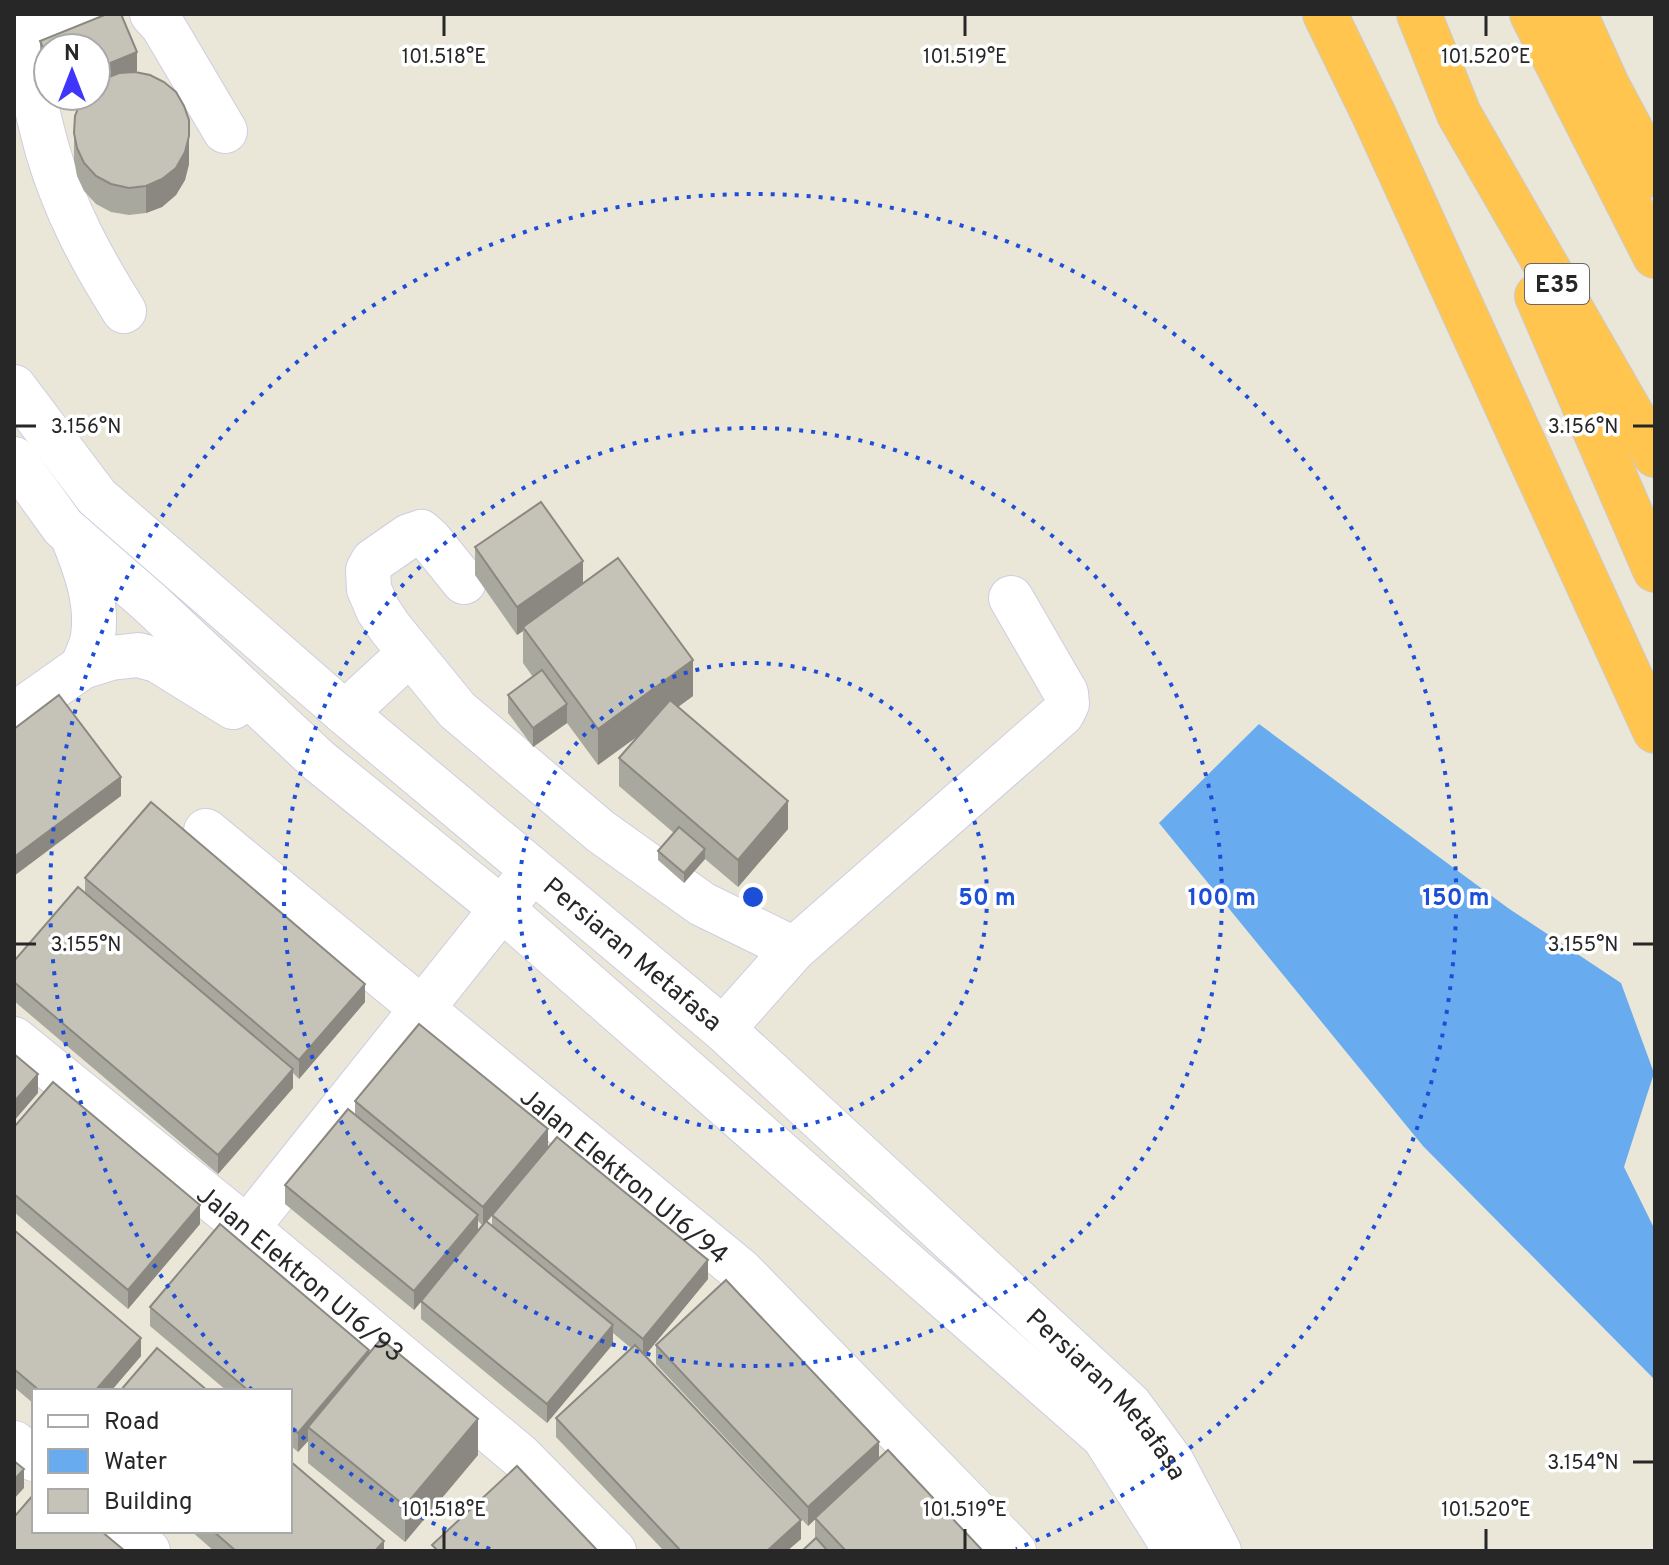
<svg xmlns="http://www.w3.org/2000/svg" width="1669" height="1565" viewBox="0 0 1669 1565" font-family="Overpass,sans-serif">
	<rect width="100%" height="100%" fill="#eae7d8"/>
	<polygon fill="#69abef" points="1259,724 1508,908 1621,983 1654,1073 1624,1167 1655,1230 1655,1380 1423,1146 1159,823"/>
	<g fill="none" stroke-linecap="round" stroke-linejoin="round">
		<defs>
			<g id="minor">
				<path d="M30 14C37 41 30 62 33 88 36 109 42 129 47 149 65 210 90 257 124 311"/>
				<polyline points="152,14 163,26 225,131"/>
				<polyline points="34,31 95,14"/>
				<path id="s1" d="M14 387 97 497 345 713 723 1029 1130 1405 1172 1462 1219 1551"/>
				<polyline points="14,459 63,527 149,602 319,761 502,909 1104,1437 1176,1551"/>
				<path d="M72 535C85 567 98 601 93 636 92 646 86 657 82 667"/>
				<polyline points="464,582 430,540 421,532 409,536 373,561 368,570 369,589 378,610 391,629 457,710 600,831 702,904 794,949"/>
				<polyline points="345,713 410,653"/>
				<polyline points="14,715 82,667 111,658 138,655 157,660 233,707"/>
				<path id="s2" d="M206 831 741 1271 1014 1551"/>
				<polyline points="723,1029 794,949 1062,714 1067,704 1066,693 1011,598"/>
				<path id="s3" d="M14 1039 247 1228 520 1456 614 1551"/>
				<polyline points="247,1228 520,886"/>
				<polyline points="14,1443 34,1459"/>
				<polyline points="123,1531 148,1551"/>
			</g>
			<g id="highway">
				<polyline points="1325,14 1374,115 1655,731"/>
				<polyline points="1419,14 1459,114 1655,455"/>
				<polyline points="1532,14 1655,256"/>
				<polyline points="1575,14 1607,85 1655,175"/>
				<polyline points="1537,296 1655,570"/>
			</g>
		</defs>
		<use href="#minor" stroke="#cecde1" stroke-width="46"/>
		<use href="#highway" stroke="#cbcbcb" stroke-width="46"/>
		<use href="#minor" stroke="#fff" stroke-width="44"/>
		<use href="#highway" stroke="#ffc54e" stroke-width="44"/>
	</g>
	<g fill="#a9a89e" fill-rule="evenodd">
		<polygon points="40,41 137,71 134,72 189,164 185,180 176,195 162,207 146,213 129,215 111,212 96,204 84,191 77,176 74,160 74,133 96,96 48,48 48,78 40,59"/>
		<polygon points="475,547 583,584 693,696 678,707 788,829 738,887 705,859 684,883 658,860 658,851 674,833 619,786 619,758 639,735 598,765 567,723 533,747 508,713 508,695 533,677 523,663 523,631 517,635 475,575"/>
		<polygon points="85,878 365,1002 299,1079 293,1073 293,1088 218,1174 14,1001 14,961 85,893"/>
		<path d="M355 1101 548 1148 487 1222 492 1226V1215L708 1279 645 1355 801 1539 787 1551H664L556 1437V1418L631 1348 613 1333V1344L547 1423 421 1319V1302L414 1310 285 1204V1185L355 1114ZM478 1221 483 1226 478 1232Z"/>
		<polygon points="14,1127 200,1224 128,1309 14,1212"/>
		<polygon points="14,1230 141,1356 111,1391 34,1391 34,1404 14,1387"/>
		<polygon points="150,1307 369,1354 478,1455 405,1542 308,1463 308,1441 298,1452 290,1445 290,1391 227,1391 150,1326"/>
		<polygon points="656,1345 879,1459 983,1551 829,1551 815,1537 815,1519 808,1526 656,1364"/>
		<polygon points="191,1531 290,1531 384,1551 214,1551"/>
	</g>
	<g fill="#8a8881">
		<polygon points="137,52 137,71 96,88 96,69"/>
		<polygon points="58,96 76,96 58,103"/>
		<polygon points="189,136 189,164 185,180 176,195 162,207 146,213 146,186"/>
		<polygon points="583,561 583,589 523,627 523,631 517,635 517,607"/>
		<polygon points="693,660 693,696 598,765 598,729"/>
		<polygon points="567,704 567,723 533,747 533,728"/>
		<polygon points="121,777 121,796 14,876 14,857"/>
		<polygon points="788,801 788,829 738,887 738,860"/>
		<polygon points="705,849 705,859 684,883 684,873"/>
		<polygon points="365,984 365,1002 299,1079 299,1060"/>
		<polygon points="293,1069 293,1088 218,1174 218,1155"/>
		<polygon points="38,1074 38,1093 14,1121 14,1102"/>
		<polygon points="548,1129 548,1148 483,1226 483,1207"/>
		<polygon points="200,1205 200,1224 128,1309 128,1290"/>
		<polygon points="478,1215 478,1234 414,1310 414,1291"/>
		<polygon points="708,1260 708,1279 643,1358 643,1339"/>
		<polygon points="613,1325 613,1344 547,1423 547,1404"/>
		<polygon points="141,1338 141,1356 111,1391 95,1391"/>
		<polygon points="369,1350 369,1369 308,1427 308,1441 298,1452 298,1433"/>
		<polygon points="478,1419 478,1455 405,1542 405,1506"/>
		<polygon points="879,1442 879,1460 808,1526 808,1507"/>
		<polygon points="24,1469 24,1488 14,1499 14,1480"/>
		<polygon points="801,1520 801,1539 787,1551 767,1551"/>
		<polygon points="384,1541 384,1551 375,1551"/>
	</g>
	<g fill="#c5c3b8" stroke="#8a8881" stroke-width="2">
		<polygon points="107,14 121,14 137,52 96,69 96,48 48,48 48,59 40,41"/>
		<polygon points="135,72 150,75 164,82 176,92 184,106 189,120 189,136 185,152 176,168 162,179 146,186 129,188 111,184 96,176 84,163 77,148 74,133 75,116 81,101 85,96 96,96 96,85 104,79 119,73"/>
		<polygon points="541,502 583,561 517,607 475,547"/>
		<polygon points="618,558 693,660 598,729 523,627"/>
		<polygon points="542,670 567,704 533,728 508,695"/>
		<polygon points="59,695 121,777 14,857 14,729"/>
		<polygon points="670,700 788,801 738,860 619,758"/>
		<polygon points="151,802 365,984 299,1060 85,878"/>
		<polygon points="679,827 705,849 684,873 658,851"/>
		<polygon points="78,887 293,1069 218,1155 14,982 14,961"/>
		<polygon points="419,1024 548,1129 483,1207 355,1101"/>
		<polygon points="14,1054 38,1074 14,1102"/>
		<polygon points="53,1082 200,1205 128,1290 14,1194 14,1127"/>
		<polygon points="348,1109 478,1215 414,1291 285,1185"/>
		<polygon points="557,1137 708,1260 643,1339 492,1215"/>
		<polygon points="486,1221 613,1325 547,1404 421,1301"/>
		<polygon points="220,1224 369,1350 298,1433 290,1426 290,1391 249,1391 150,1307"/>
		<polygon points="14,1230 141,1338 95,1391 40,1391 14,1369"/>
		<polygon points="726,1280 879,1442 808,1507 656,1345"/>
		<polygon points="381,1339 478,1419 405,1506 308,1427"/>
		<polygon points="635,1345 801,1520 767,1551 681,1551 556,1418"/>
		<polygon points="157,1348 208,1391 120,1391"/>
		<polygon points="888,1450 983,1551 846,1551 815,1518"/>
		<polygon points="14,1461 24,1469 14,1480"/>
		<polygon points="290,1461 384,1541 375,1551 236,1551 213,1531 290,1531"/>
		<polygon points="517,1466 598,1551 438,1551 432,1545"/>
		<polygon points="34,1494 34,1531 101,1531 125,1551 14,1551 14,1517"/>
		<polygon points="816,1538 828,1551 802,1551"/>
	</g>
	<path fill="none" stroke="#272727" stroke-width="3" d="M444 16V36M965 16V36M1486 16V36M16 426H36M1633 426H1653M16 944H36M1633 944H1653M1633 1462H1653M444 1529V1549M965 1529V1549M1486 1529V1549"/>
	<g fill="none" stroke="#1d4ed8" stroke-width="4" stroke-dasharray="4 8">
		<circle cx="753" cy="897" r="234"/>
		<circle cx="753" cy="897" r="469"/>
		<path d="M490 1549A703 703 0 0 1 292 1428M252 1390A703 703 0 1 1 1016 1549"/>
	</g>
	<g text-anchor="middle" stroke-width="7" stroke-linejoin="round" paint-order="stroke">
		<rect fill="#fff" stroke="#686868" stroke-width="2" x="1525" y="264" width="64" height="40" rx="6"/>
		<g font-size="24" font-weight="bold" fill="#272727">
			<text x="1557" y="292">E35</text>
		</g>
		<g font-size="26" fill="#272727" stroke="#fff">
			<text dy="9" stroke="none"><textPath href="#s1" startOffset="842">Persiaran Metafasa</textPath></text>
			<text dy="9" stroke="none"><textPath href="#s2" startOffset="542">Jalan Elektron U16/94</textPath></text>
			<text dy="9" stroke="none"><textPath href="#s3" startOffset="370">Jalan Elektron U16/93</textPath></text>
			<text dy="9" stroke="none"><textPath href="#s1" startOffset="1490">Persiaran Metafasa</textPath></text>
		</g>
	</g>
	<g font-size="20" text-anchor="middle" fill="#272727" stroke="#fff" stroke-width="7" stroke-linejoin="round" paint-order="stroke">
		<text x="444" y="63">101.518°E</text>
		<text x="965" y="63">101.519°E</text>
		<text x="1486" y="63">101.520°E</text>
		<text x="86" y="433">3.156°N</text>
		<text x="1583" y="433">3.156°N</text>
		<text x="86" y="951">3.155°N</text>
		<text x="1583" y="951">3.155°N</text>
		<text x="1583" y="1469">3.154°N</text>
		<text x="444" y="1516">101.518°E</text>
		<text x="965" y="1516">101.519°E</text>
		<text x="1486" y="1516">101.520°E</text>
	</g>
	<circle cx="753" cy="897" r="12" fill="#1d4ed8" stroke="#fff" stroke-width="4"/>
	<g font-size="24" text-anchor="middle" font-weight="bold" fill="#1d4ed8" stroke="#fff" stroke-width="7" stroke-linejoin="round" paint-order="stroke">
		<text x="987" y="905">50 m</text>
		<text x="1222" y="905">100 m</text>
		<text x="1456" y="905">150 m</text>
	</g>
	<rect width="1669" height="1565" fill="none" stroke="#272727" stroke-width="32"/>
	<rect x="32" y="1389" width="260" height="144" fill="#ffffff" stroke="#a9a9a9" stroke-width="2"/>
	<rect x="48" y="1415" width="40" height="12" fill="#ffffff" stroke="#a9a9a9" stroke-width="2"/>
	<text x="104" y="1429" font-size="24" fill="#272727">Road</text>
	<rect x="48" y="1449" width="40" height="24" fill="#69abef" stroke="#a9a9a9" stroke-width="2"/>
	<text x="104" y="1469" font-size="24" fill="#272727">Water</text>
	<rect x="48" y="1489" width="40" height="24" fill="#c5c3b8" stroke="#a9a9a9" stroke-width="2"/>
	<text x="104" y="1509" font-size="24" fill="#272727">Building</text>
	<g transform="translate(72 72)"><circle r="38" fill="#ffffff" stroke="#a9a9a9" stroke-width="2"/>
	<path d="M0-6L14 30L0 20L-14 30Z" fill="#3f35fb"/>
	<text y="-12" font-size="22" font-weight="bold" text-anchor="middle" fill="#272727">N</text>
	</g>
</svg>
